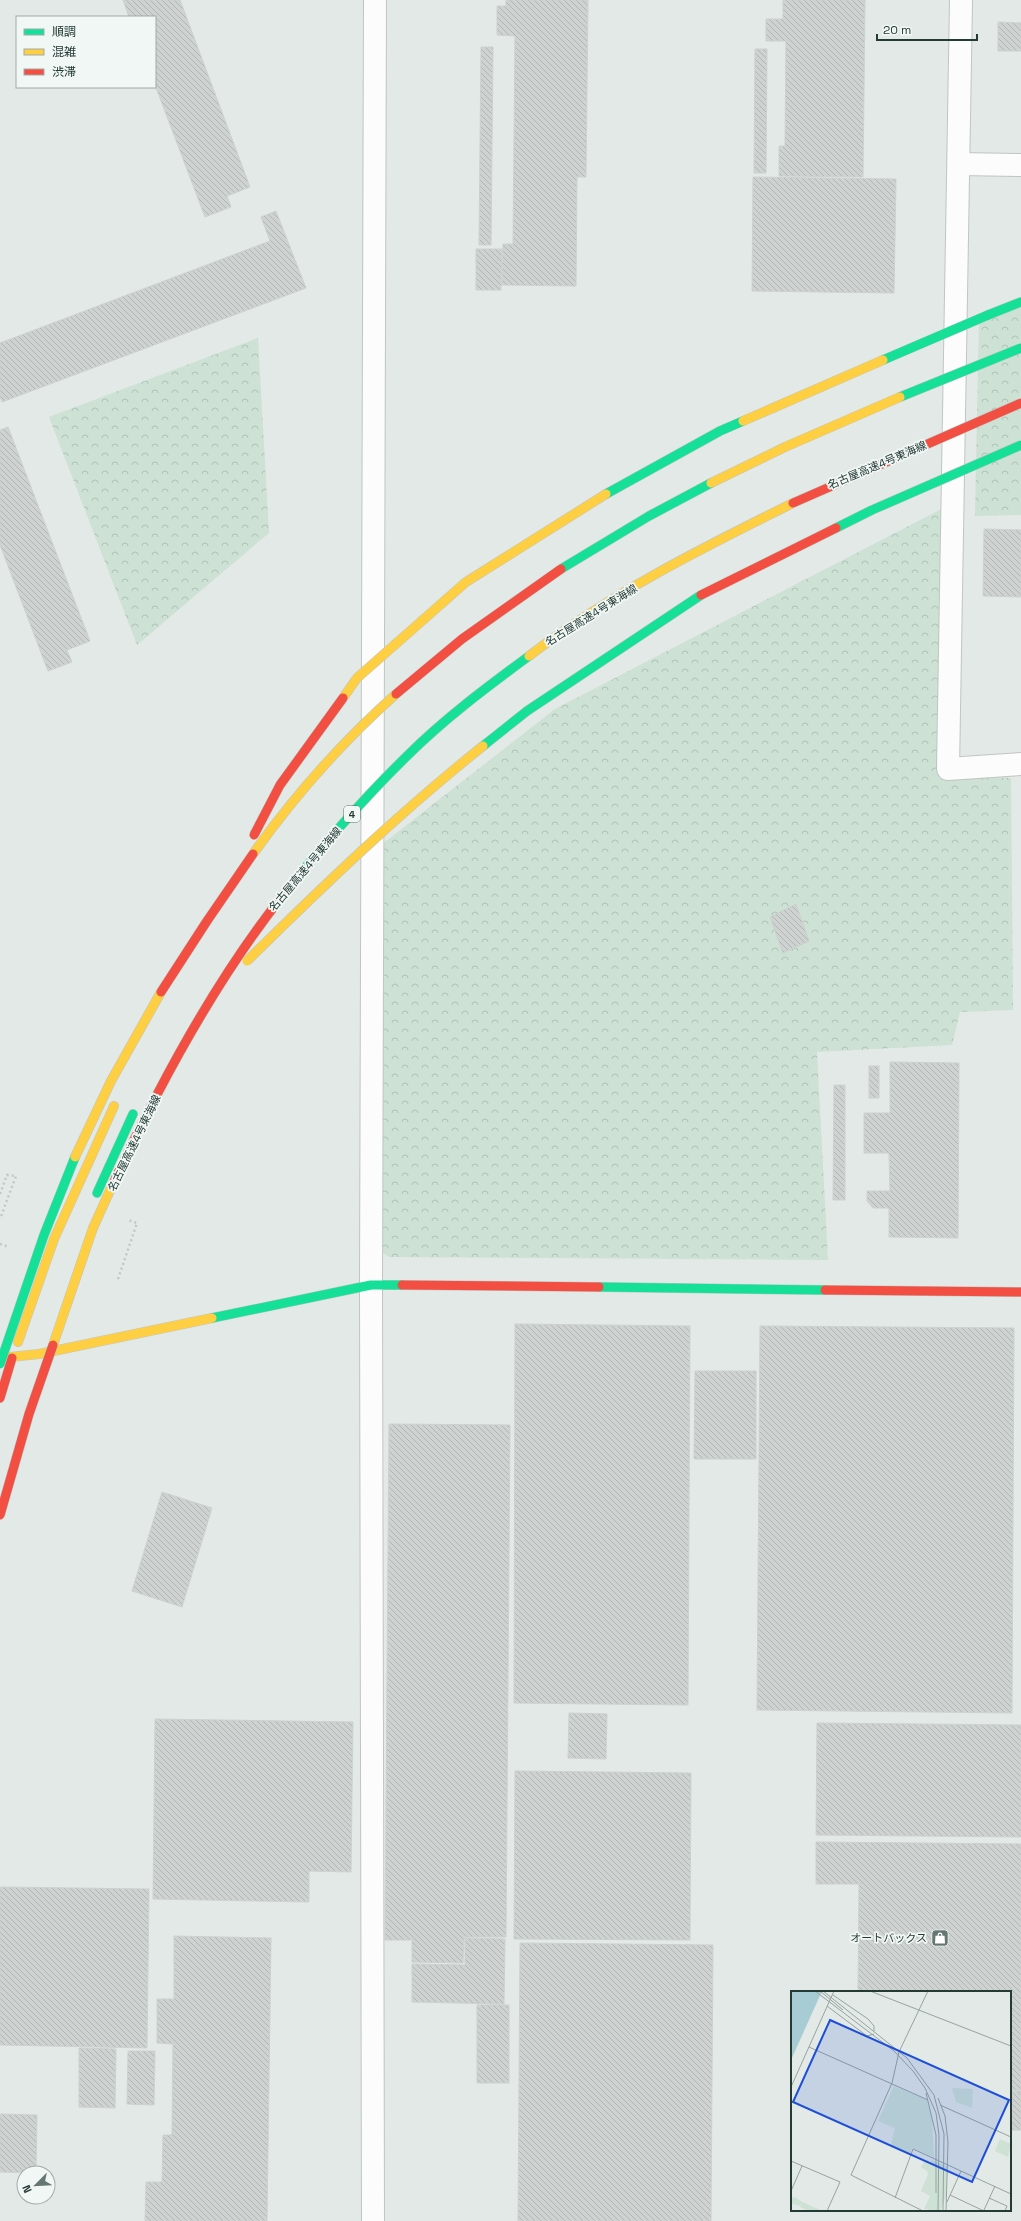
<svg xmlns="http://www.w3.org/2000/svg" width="1021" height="2221" viewBox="0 0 1021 2221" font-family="'Space Grotesk','Noto Sans JP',sans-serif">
	<defs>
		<pattern id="park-crowns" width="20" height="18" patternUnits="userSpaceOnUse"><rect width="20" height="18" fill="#cde1d4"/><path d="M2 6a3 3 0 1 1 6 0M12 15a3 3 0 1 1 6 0" fill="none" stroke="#b0c2b7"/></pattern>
		<pattern id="building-back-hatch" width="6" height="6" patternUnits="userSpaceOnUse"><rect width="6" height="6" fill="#ced2d1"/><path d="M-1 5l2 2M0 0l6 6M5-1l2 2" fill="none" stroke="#b1b5b4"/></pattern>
	</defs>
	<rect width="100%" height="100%" fill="#e3e9e6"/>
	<g fill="url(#park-crowns)">
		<polygon points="1021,304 1021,515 975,516 979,320"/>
		<polygon points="258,338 269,533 137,645 49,417"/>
		<polygon points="953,503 943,775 1011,778 1013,1010 960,1012 952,1045 817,1052 828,1260 389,1257 379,1250 381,845 555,709"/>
	</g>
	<g fill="url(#building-back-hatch)" stroke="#ccd2cf">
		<polygon points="123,0 180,0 250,187 227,196 231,207 205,217 155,85 155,17 129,17"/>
		<polygon points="506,0 588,0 586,177 577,177 576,286 502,285 503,244 513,244 515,36 497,35 497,6 506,6"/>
		<polygon points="783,0 865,0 863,177 779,176 779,146 785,146 786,41 766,41 766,19 783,19"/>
		<polygon points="998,22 1021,23 1021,51 998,51"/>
		<polygon points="481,47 493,47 491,245 479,245"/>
		<polygon points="755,49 767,49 766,173 754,173"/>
		<polygon points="753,177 896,179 894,293 752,291"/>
		<polygon points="276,211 306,288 2,402 0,397 0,343 270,241 261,217"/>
		<polygon points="476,249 502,249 501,290 476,290"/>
		<polygon points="8,427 90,641 67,650 72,662 48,671 0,545 0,430"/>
		<polygon points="984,529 1021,530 1021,597 983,596"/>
		<polygon points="796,904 809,941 783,953 770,917"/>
		<polygon points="890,1062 959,1063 958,1238 889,1237 889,1208 873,1208 867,1201 867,1191 890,1191 889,1153 864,1153 864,1113 890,1113"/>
		<rect x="869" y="1066" width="10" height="32"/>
		<polygon points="834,1085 845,1085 845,1200 833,1200"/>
		<polygon points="515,1324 690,1326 688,1705 514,1703"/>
		<polygon points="760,1326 1014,1328 1012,1713 757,1710"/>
		<polygon points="695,1371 756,1371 756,1459 694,1459"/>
		<polygon points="389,1424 510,1425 506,1937 464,1937 463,1963 412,1962 412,1940 385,1940"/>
		<polygon points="162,1492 212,1508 182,1607 132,1591"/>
		<polygon points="569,1713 607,1714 606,1759 568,1758"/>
		<polygon points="155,1719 353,1722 351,1872 309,1871 309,1902 153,1899"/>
		<polygon points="817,1723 1021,1725 1021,1837 816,1835"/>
		<polygon points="515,1771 691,1773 690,1940 514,1939"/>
		<polygon points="816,1842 1021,1844 1021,2090 1010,2090 1010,1992 858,1992 859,1884 816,1884"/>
		<polygon points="0,1887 149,1889 147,2048 0,2045"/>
		<polygon points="174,1936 271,1938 267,2221 145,2221 146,2182 162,2182 163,2135 172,2135 173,2044 157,2043 157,1999 174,1999"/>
		<polygon points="465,1938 505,1939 504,2004 412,2002 412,1964 465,1965"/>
		<polygon points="520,1943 713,1945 711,2221 518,2221"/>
		<rect x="477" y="2005" width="32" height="78"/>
		<polygon points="79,2048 116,2049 115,2108 79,2107"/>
		<polygon points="128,2051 155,2051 154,2105 127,2104"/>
		<rect x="1012" y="2091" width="9" height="39"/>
		<polygon points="0,2114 37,2115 36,2173 0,2172"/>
	</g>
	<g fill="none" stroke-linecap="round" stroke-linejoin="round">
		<defs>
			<g id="street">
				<polyline points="961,0 948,769 1021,764"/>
				<polyline points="959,164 1021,165"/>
				<polyline points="373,2221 371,1285 375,0"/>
			</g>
			<g id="fast">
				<polyline points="988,315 1021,302"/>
				<polyline points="97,1193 133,1114"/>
				<polyline points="599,1287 825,1290"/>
				<polyline points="212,1318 371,1285 402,1285"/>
			</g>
			<g id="slow">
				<polyline points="18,1342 54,1239 114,1106"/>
				<polyline points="0,1358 39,1354 212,1318"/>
			</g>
			<g id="jam">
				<polyline points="402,1285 599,1287"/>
				<polyline points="825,1290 1021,1292"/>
				<polyline points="0,1398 12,1358"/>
			</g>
		</defs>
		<use href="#street" stroke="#c0c5c3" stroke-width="24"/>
		<use href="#fast" stroke="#c0c6c4" stroke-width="10"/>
		<use href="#slow" stroke="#c0c6c4" stroke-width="10"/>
		<use href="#jam" stroke="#c0c6c4" stroke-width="10"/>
		<g stroke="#c0c9c5" stroke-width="2.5" stroke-dasharray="2 3" stroke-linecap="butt">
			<polyline points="0,1194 7,1175 16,1176 0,1219"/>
			<polyline points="118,1279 137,1223 128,1220"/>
		</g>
		<use href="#street" stroke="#fbfcfb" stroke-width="22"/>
		<use href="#fast" stroke="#16e098" stroke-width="9"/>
		<use href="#slow" stroke="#ffcf43" stroke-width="9"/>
		<use href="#jam" stroke="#f24e42" stroke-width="9"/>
		<defs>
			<g id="fast-bridge">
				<polyline points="883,360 988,315"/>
				<polyline points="900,397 1021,348"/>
				<polyline points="606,494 720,431 743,421"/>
				<polyline points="836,528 872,510 1021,445"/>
				<polyline points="561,569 649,516 711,483"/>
				<polyline points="483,746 527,711 701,595"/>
				<path d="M284 894C322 846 363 799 407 756 444 719 487 687 529 656"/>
				<polyline points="0,1364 44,1235 75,1157"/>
			</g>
			<g id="slow-bridge">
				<polyline points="743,421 883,360"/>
				<polyline points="711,483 785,447 900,397"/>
				<path d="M529 656C610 594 702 548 793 503"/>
				<polyline points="343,698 357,678 466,582 606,494"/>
				<path d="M253 854C295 795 342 742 396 694"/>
				<path d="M247 961C323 886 399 813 483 746"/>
				<polyline points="75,1157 111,1081 161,992"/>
				<polyline points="53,1345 93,1228 112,1186"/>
			</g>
			<g id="jam-bridge">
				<polyline points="793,503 1021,403"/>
				<polyline points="701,595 836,528"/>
				<polyline points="396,694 462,639 561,569"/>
				<polyline points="254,835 280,785 343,698"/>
				<polyline points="161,992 207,921 253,854"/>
				<path d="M112 1186C158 1087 215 980 284 894"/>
				<polyline points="0,1515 29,1414 53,1345"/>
			</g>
		</defs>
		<use href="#fast-bridge" stroke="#bcc4c2" stroke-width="10" stroke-linecap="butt"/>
		<use href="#slow-bridge" stroke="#bcc4c2" stroke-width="10" stroke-linecap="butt"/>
		<use href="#jam-bridge" stroke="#bcc4c2" stroke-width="10" stroke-linecap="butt"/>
		<polyline stroke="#c0c9c5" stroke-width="2.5" stroke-dasharray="2 3" stroke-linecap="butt" points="0,1244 9,1247"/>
		<use href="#fast-bridge" stroke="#16e098" stroke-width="9"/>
		<use href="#slow-bridge" stroke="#ffcf43" stroke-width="9"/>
		<use href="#jam-bridge" stroke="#f24e42" stroke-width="9"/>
	</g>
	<defs>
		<symbol id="shop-square" viewBox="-11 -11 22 22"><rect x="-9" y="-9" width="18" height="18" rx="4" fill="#667773" stroke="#f1f7f5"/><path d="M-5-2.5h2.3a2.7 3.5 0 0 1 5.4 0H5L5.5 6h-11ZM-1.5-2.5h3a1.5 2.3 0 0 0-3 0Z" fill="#fff"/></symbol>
	</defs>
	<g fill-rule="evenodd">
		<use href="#shop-square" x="930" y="1928" width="20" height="20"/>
	</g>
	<g text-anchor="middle" stroke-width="3.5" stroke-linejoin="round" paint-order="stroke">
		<rect fill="#f1f7f5" stroke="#61736f" stroke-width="1" x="344" y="806" width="16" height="16" rx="3"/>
		<g font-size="10" font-weight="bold" fill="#233a35">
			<text x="352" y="818">4</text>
		</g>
		<g font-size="11" fill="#233a35" stroke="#f1f7f5">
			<text transform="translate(877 465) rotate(-23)" y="4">名古屋高速4号東海線</text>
			<text transform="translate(591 615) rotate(-32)" y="4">名古屋高速4号東海線</text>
			<text transform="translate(305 869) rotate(-50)" y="4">名古屋高速4号東海線</text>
			<text transform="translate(134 1143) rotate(-64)" y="4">名古屋高速4号東海線</text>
		</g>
		<g font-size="11" fill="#233a35" stroke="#f1f7f5" text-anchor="end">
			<text x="927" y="1942">オートバックス</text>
		</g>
	</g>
	<g transform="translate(791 1991)">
		<rect width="220" height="220" fill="#e3e9e6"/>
		<path d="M103 95 136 109 141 128 143 167 121 157 119 162 100 154 104 137 87 130ZM161 97 182 98 181 117 165 111ZM209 148 220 153 217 166 204 160ZM141 169 157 176 155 205 149 220 133 218 139 205 130 200 137 183 136 180 130 176 133 171 139 173Z" fill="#cde1d4"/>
		<path d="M4 206 11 211 32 220H18L9 216 10 213 8 215 0 212V207Z" fill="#cde1d4"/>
		<path d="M0 0H31L0 69Z" fill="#a7ccd4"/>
		<path fill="none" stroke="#96a39f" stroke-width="1" d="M24 0 103 60 122 80 134 97 145 122 148 144 147 220M29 0 52 19M32 0 116 67 143 104 153 143 152 220M79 0 220 55M42 4 77 28 83 35V40M36 15 76 45 83 43M18 56 137 109M0 96 43 0M135 102 145 144V202M147 107 154 125 157 151 155 220M149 114 220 146M0 170 49 191 36 220M0 200 11 175M159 204 193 220M104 207 122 158 220 203M198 207 216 215 214 220M156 211 170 180M193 219 204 195M132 220 60 184 101 92 108 61 137 0"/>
		<path fill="#1d4ed8" fill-opacity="0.15" stroke="#1d4ed8" stroke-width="2" d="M39 29 218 109 181 191 2 111Z"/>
		<rect width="220" height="220" fill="none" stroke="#233a35" stroke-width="2"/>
	</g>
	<rect x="16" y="16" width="140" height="72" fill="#f1f7f5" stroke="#9faba8"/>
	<rect x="24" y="29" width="20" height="6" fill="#16e098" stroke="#9faba8"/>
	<text x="52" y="36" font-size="12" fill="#233a35">順調</text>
	<rect x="24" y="49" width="20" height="6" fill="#ffcf43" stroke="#9faba8"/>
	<text x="52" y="56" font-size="12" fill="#233a35">混雑</text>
	<rect x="24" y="69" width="20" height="6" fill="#f24e42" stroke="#9faba8"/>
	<text x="52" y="76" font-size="12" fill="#233a35">渋滞</text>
	<g transform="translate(36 2185) rotate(246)"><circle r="19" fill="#f1f7f5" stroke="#9faba8"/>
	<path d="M0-3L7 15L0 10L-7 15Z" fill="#667773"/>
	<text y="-6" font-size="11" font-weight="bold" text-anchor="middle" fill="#233a35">N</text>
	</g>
	<path d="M877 34v6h100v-6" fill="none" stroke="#233a35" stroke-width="2"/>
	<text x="883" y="34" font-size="12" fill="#233a35" stroke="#f1f7f5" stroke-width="3" paint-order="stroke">20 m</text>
</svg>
